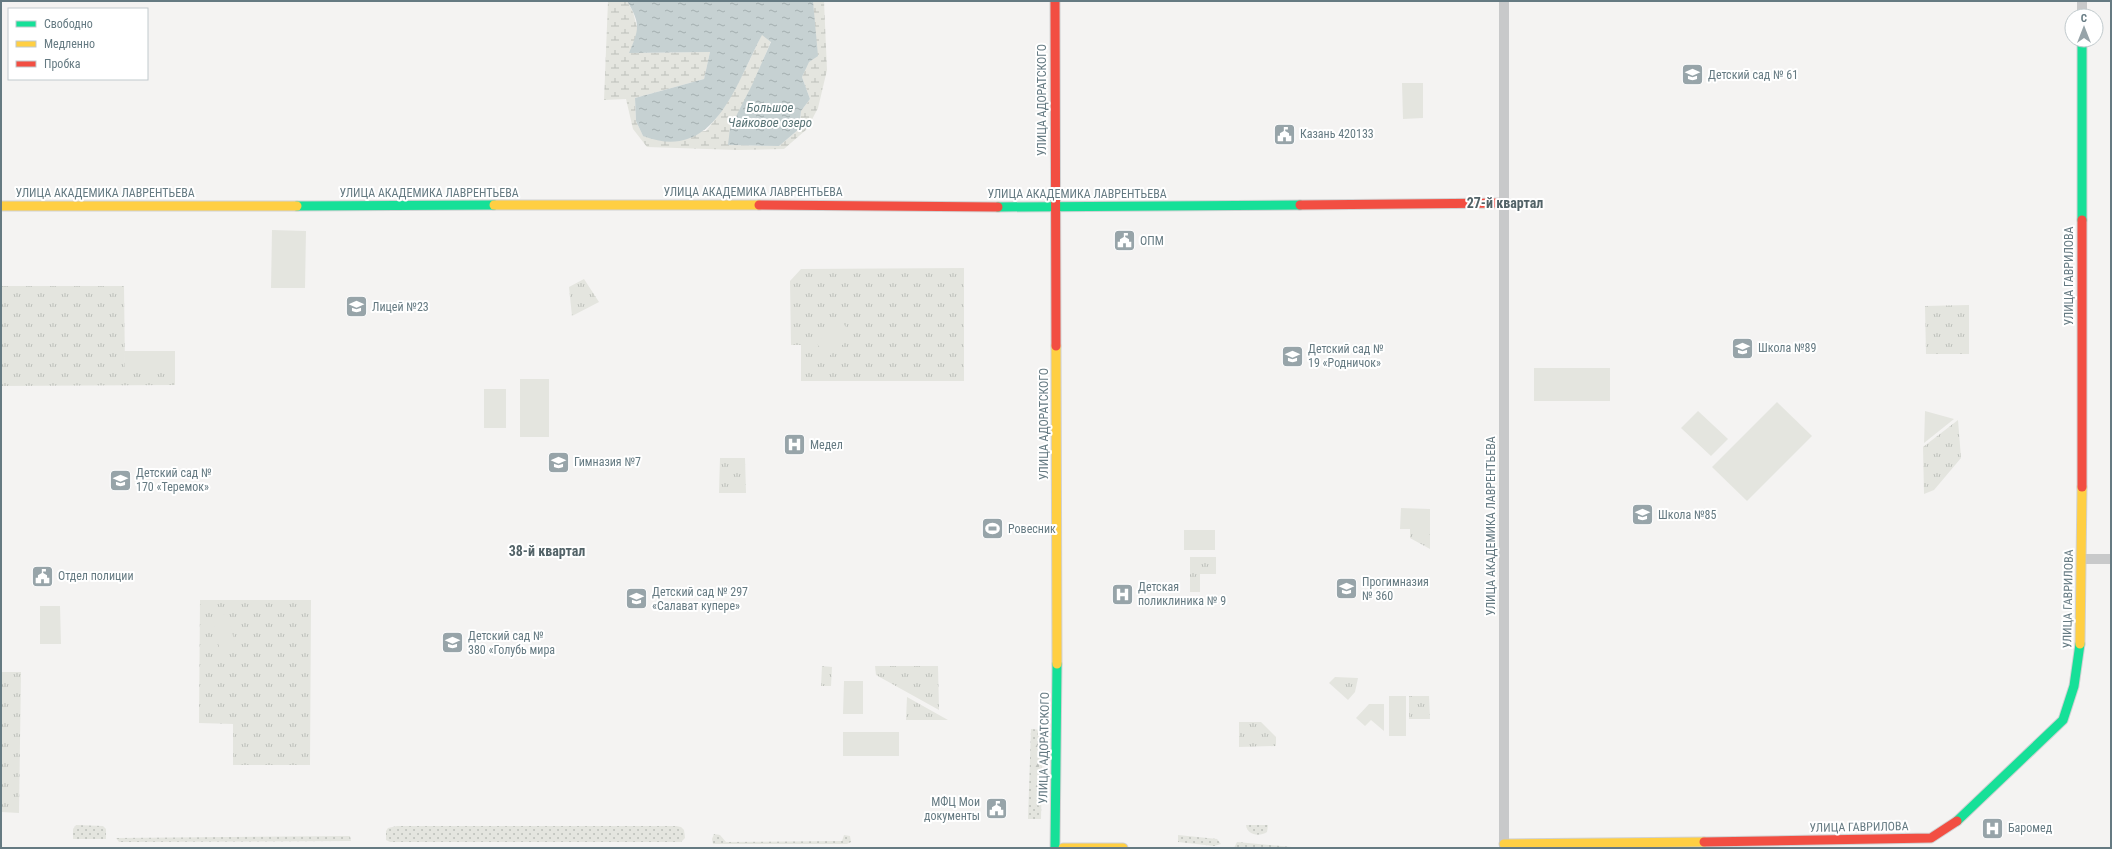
<svg xmlns="http://www.w3.org/2000/svg" width="2112" height="849" viewBox="0 0 2112 849" font-family="'Roboto Condensed',sans-serif">
	<defs>
		<pattern id="grass-dots" width="8" height="8" patternUnits="userSpaceOnUse"><rect width="8" height="8" fill="#e4e5df"/><path d="M2 2h.1M6 6h.1" fill="none" stroke="#bcbfba" stroke-width="1.8" stroke-linecap="round"/></pattern>
		<pattern id="forest-firs" width="22" height="20" patternUnits="userSpaceOnUse"><rect width="22" height="20" fill="#e4e5df"/><path d="M5 1l3.5 6h-7zM16 11l3.5 6h-7z" fill="#bcbfba"/></pattern>
		<pattern id="wetland-marsh" width="20" height="14" patternUnits="userSpaceOnUse"><rect width="20" height="14" fill="#e4e5df"/><path d="M1 5h8M5 5V1M11 12h8M15 12V8" fill="none" stroke="#bcbfba"/></pattern>
		<pattern id="park-tufts" width="24" height="20" patternUnits="userSpaceOnUse"><rect width="24" height="20" fill="#e4e5df"/><path d="M3 7l-1-3M5 7V3M7 7l1-3M15 17l-1-3M17 17v-4M19 17l1-3" fill="none" stroke="#bcbfba"/></pattern>
		<pattern id="water-ripples" width="26" height="14" patternUnits="userSpaceOnUse"><rect width="26" height="14" fill="#c6d1d2"/><path d="M2 4q2-2 4 0t4 0M15 11q2-2 4 0t4 0" fill="none" stroke="#a4afb0"/></pattern>
	</defs>
	<rect width="100%" height="100%" fill="#f4f3f2"/>
	<g fill="url(#grass-dots)">
		<polygon points="1031,729 1043,730 1041,819 1028,819"/>
		<polygon points="76,825 103,826 106,829 106,839 73,839 73,829"/>
		<path d="M1246 825H1268L1267 832C1259 837 1247 835 1246 825Z"/>
		<polygon points="397,826 676,826 681,827 684,830 685,838 681,842 390,842 386,840 386,831 388,828"/>
		<polygon points="714,834 720,835 726,842 842,841 844,835 850,836 851,842 847,844 713,844 712,839"/>
		<polygon points="1178,835 1217,839 1221,844 1214,846 1178,842"/>
		<polygon points="350,836 351,841 347,841 119,842 116,838"/>
		<polygon points="1237,842 1292,847 1294,848 1234,848"/>
	</g>
	<polygon fill="url(#forest-firs)" points="1036,741 1039,745 1038,803 1034,808 1032,804 1033,745"/>
	<path fill="url(#wetland-marsh)" d="M608 1H627L633 12 638 31 630 53 710 52 704 79 635 98 636 121 643 136 706 131C731 102 746 68 762 34L771 41 728 145 779 146 799 129 801 111 810 99 802 77C813 54 814 26 813 1H824L827 70 818 108 807 129 784 149 737 150 647 147 633 129 626 99 604 100Z"/>
	<g fill="url(#park-tufts)">
		<polygon points="964,268 964,381 801,381 801,345 791,345 790,281 801,269"/>
		<polygon points="584,279 599,302 572,316 569,287"/>
		<polygon points="1,286 124,286 125,370 175,370 175,385 1,386"/>
		<polygon points="1969,305 1969,354 1926,354 1925,306"/>
		<polygon points="1958,420 1961,458 1934,490 1924,494 1923,447"/>
		<polygon points="720,458 745,458 746,493 719,493"/>
		<polygon points="1410,529 1430,529 1430,549 1410,538"/>
		<polygon points="1190,557 1216,557 1216,574 1200,574 1200,592 1190,592"/>
		<polygon points="200,600 311,600 310,765 233,765 233,724 199,723"/>
		<polygon points="822,666 832,667 831,686 821,686"/>
		<polygon points="875,666 938,666 939,710 876,675"/>
		<polygon points="1,672 21,672 19,813 1,812"/>
		<polygon points="1335,677 1358,678 1355,692 1348,700 1329,683"/>
		<polygon points="1409,696 1429,696 1430,719 1409,719"/>
		<polygon points="907,697 948,720 906,720"/>
		<polygon points="1239,722 1261,722 1276,737 1276,746 1239,747"/>
	</g>
	<g fill="#e4e5df">
		<polygon points="1402,83 1423,83 1423,118 1403,119"/>
		<polygon points="272,230 306,231 305,288 271,288"/>
		<polygon points="842,322 853,336 828,357 816,343"/>
		<polygon points="124,351 175,351 175,370 125,370"/>
		<rect x="1534" y="368" width="76" height="33"/>
		<rect x="520" y="379" width="29" height="58"/>
		<rect x="484" y="389" width="22" height="39"/>
		<polygon points="1777,402 1812,436 1747,501 1712,467"/>
		<polygon points="1698,411 1728,439 1711,456 1681,428"/>
		<polygon points="1925,411 1954,419 1924,443"/>
		<polygon points="1401,508 1430,509 1430,529 1400,529"/>
		<rect x="1184" y="530" width="31" height="20"/>
		<polygon points="40,606 60,606 61,644 40,644"/>
		<polygon points="227,614 236,647 220,651 212,618"/>
		<polygon points="844,681 863,681 863,714 843,714"/>
		<rect x="1389" y="696" width="17" height="40"/>
		<polygon points="1369,704 1384,704 1384,731 1371,720 1365,726 1356,718"/>
		<rect x="843" y="732" width="56" height="24"/>
	</g>
	<path fill="url(#water-ripples)" d="M627 1H813L818 56 809 62 802 77 810 99 801 111 799 129 779 146 728 145 730 128 752 85 771 42 762 35C736 83 715 164 643 136L636 121 635 98 704 79 710 52 629 53C639 29 641 24 627 1Z"/>
	<g fill="none" stroke-linecap="round" stroke-linejoin="round">
		<defs>
			<g id="fast">
				<polyline points="2082,40 2082,220"/>
				<polyline points="297,206 494,205"/>
				<polyline points="998,207 1300,205"/>
				<polyline points="1957,821 2063,720 2074,686 2080,644"/>
				<polyline points="1055,848 1057,664"/>
			</g>
			<g id="slow">
				<polyline points="494,205 759,205"/>
				<polyline points="1,206 297,206"/>
				<polyline points="1056,346 1057,664"/>
				<polyline points="2080,644 2082,487"/>
				<polyline points="1504,844 1704,842"/>
				<polyline points="1063,848 1123,848"/>
			</g>
			<g id="jam">
				<polyline points="1055,1 1056,346"/>
				<polyline points="759,205 998,207"/>
				<polyline points="1300,205 1504,203"/>
				<polyline points="2082,220 2082,487"/>
				<polyline points="1704,842 1931,838 1957,821"/>
			</g>
		</defs>
		<use href="#fast" stroke="#d0d1d2" stroke-width="11"/>
		<use href="#slow" stroke="#d0d1d2" stroke-width="11"/>
		<use href="#jam" stroke="#d0d1d2" stroke-width="11"/>
		<g stroke="#c8c9ca" stroke-width="10">
			<polyline points="2082,16 2082,1"/>
			<polyline points="2082,559 2111,559"/>
			<polyline points="1504,848 1504,1"/>
		</g>
		<use href="#fast" stroke="#16e098" stroke-width="9"/>
		<use href="#slow" stroke="#ffcf43" stroke-width="9"/>
		<use href="#jam" stroke="#f24e42" stroke-width="9"/>
	</g>
	<defs>
		<symbol id="school-square" viewBox="-11 -11 22 22"><rect x="-9" y="-9" width="18" height="18" rx="4" fill="#97a4a9" stroke="#fff"/><path d="M0-5L7-2L0 1L-7-2ZM-4 1L0 2.5L4 1V4Q0 6-4 4Z" fill="#fff"/></symbol>
		<symbol id="civic-square" viewBox="-11 -11 22 22"><rect x="-9" y="-9" width="18" height="18" rx="4" fill="#97a4a9" stroke="#fff"/><path d="M-.6-6.5H3V-4.5H.6V-3L4-1V1h2V6H-6V1h2V-1L-.6-3ZM-1.2 2.5V6h2.4V2.5Z" fill="#fff"/></symbol>
		<symbol id="hospital-square" viewBox="-11 -11 22 22"><rect x="-9" y="-9" width="18" height="18" rx="4" fill="#97a4a9" stroke="#fff"/><path d="M-5-5h3v3.5h4V-5h3V5h-3V1.5h-4V5h-3Z" fill="#fff"/></symbol>
		<symbol id="stadium-square" viewBox="-11 -11 22 22"><rect x="-9" y="-9" width="18" height="18" rx="4" fill="#97a4a9" stroke="#fff"/><path d="M0-5a6.5 5 0 1 0 0 10a6.5 5 0 1 0 0-10ZM-3.5-1.8h7v3.6h-7Z" fill="#fff"/></symbol>
	</defs>
	<g fill-rule="evenodd">
		<use href="#school-square" x="1680" y="62" width="25" height="25"/>
		<use href="#civic-square" x="1272" y="122" width="25" height="25"/>
		<use href="#civic-square" x="1112" y="228" width="25" height="25"/>
		<use href="#school-square" x="344" y="294" width="25" height="25"/>
		<use href="#school-square" x="1730" y="336" width="25" height="25"/>
		<use href="#school-square" x="1280" y="344" width="25" height="25"/>
		<use href="#hospital-square" x="782" y="432" width="25" height="25"/>
		<use href="#school-square" x="546" y="450" width="25" height="25"/>
		<use href="#school-square" x="108" y="468" width="25" height="25"/>
		<use href="#school-square" x="1630" y="502" width="25" height="25"/>
		<use href="#stadium-square" x="980" y="516" width="25" height="25"/>
		<use href="#civic-square" x="30" y="564" width="25" height="25"/>
		<use href="#school-square" x="1334" y="576" width="25" height="25"/>
		<use href="#hospital-square" x="1110" y="582" width="25" height="25"/>
		<use href="#school-square" x="624" y="586" width="25" height="25"/>
		<use href="#school-square" x="440" y="630" width="25" height="25"/>
		<use href="#civic-square" x="984" y="796" width="25" height="25"/>
		<use href="#hospital-square" x="1980" y="816" width="25" height="25"/>
	</g>
	<g text-anchor="middle" stroke-width="4" stroke-linejoin="round" paint-order="stroke">
		<g font-size="12" fill="#657a82" stroke="#fff" text-anchor="start">
			<text x="1708" y="79">Детский сад № 61</text>
			<text x="1300" y="138">Казань 420133</text>
			<text x="1140" y="245">ОПМ</text>
			<text x="372" y="311">Лицей №23</text>
			<text x="1758" y="352">Школа №89</text>
			<text x="1308" y="353">Детский сад №<tspan x="1308" dy="14">19 «Родничок»</tspan></text>
			<text x="810" y="449">Медел</text>
			<text x="574" y="466">Гимназия №7</text>
			<text x="136" y="477">Детский сад №<tspan x="136" dy="14">170 «Теремок»</tspan></text>
			<text x="1658" y="519">Школа №85</text>
			<text x="1008" y="533">Ровесник</text>
			<text x="58" y="580">Отдел полиции</text>
			<text x="1362" y="586">Прогимназия<tspan x="1362" dy="14">№ 360</tspan></text>
			<text x="1138" y="591">Детская<tspan x="1138" dy="14">поликлиника № 9</tspan></text>
			<text x="652" y="596">Детский сад № 297<tspan x="652" dy="14">«Салават купере»</tspan></text>
			<text x="468" y="640">Детский сад №<tspan x="468" dy="14">380 «Голубь мира</tspan></text>
			<text x="980" y="806" text-anchor="end">МФЦ Мои<tspan x="980" dy="14">документы</tspan></text>
			<text x="2008" y="832">Баромед</text>
		</g>
		<g font-size="12" fill="#657a82" stroke="#fff">
			<text transform="translate(1042 100) rotate(-90)" y="4">УЛИЦА АДОРАТСКОГО</text>
			<text x="753" y="196">УЛИЦА АКАДЕМИКА ЛАВРЕНТЬЕВА</text>
			<text x="105" y="197">УЛИЦА АКАДЕМИКА ЛАВРЕНТЬЕВА</text>
			<text x="429" y="197">УЛИЦА АКАДЕМИКА ЛАВРЕНТЬЕВА</text>
			<text x="1077" y="198">УЛИЦА АКАДЕМИКА ЛАВРЕНТЬЕВА</text>
			<text transform="translate(2069 276) rotate(-90)" y="4">УЛИЦА ГАВРИЛОВА</text>
			<text transform="translate(1044 424) rotate(-90)" y="4">УЛИЦА АДОРАТСКОГО</text>
			<text transform="translate(1491 526) rotate(-90)" y="4">УЛИЦА АКАДЕМИКА ЛАВРЕНТЬЕВА</text>
			<text transform="translate(2068 599) rotate(-89)" y="4">УЛИЦА ГАВРИЛОВА</text>
			<text transform="translate(1044 748) rotate(-89)" y="4">УЛИЦА АДОРАТСКОГО</text>
			<text transform="translate(1859 827) rotate(-1)" y="4">УЛИЦА ГАВРИЛОВА</text>
		</g>
		<g font-size="13" font-style="italic" fill="#5b7678" stroke="#fff">
			<text x="770" y="112">Большое<tspan x="770" dy="15">Чайковое озеро</tspan></text>
		</g>
		<g font-size="14" font-weight="bold" fill="#526267" stroke="#fff">
			<text x="1505" y="208">27-й квартал</text>
			<text x="547" y="556">38-й квартал</text>
		</g>
	</g>
	<rect width="2112" height="849" fill="none" stroke="#657a82" stroke-width="4"/>
	<rect x="8" y="8" width="140" height="72" fill="#ffffff" stroke="#c1cacd"/>
	<rect x="16" y="21" width="20" height="6" fill="#16e098" stroke="#c1cacd"/>
	<text x="44" y="28" font-size="12" fill="#657a82">Свободно</text>
	<rect x="16" y="41" width="20" height="6" fill="#ffcf43" stroke="#c1cacd"/>
	<text x="44" y="48" font-size="12" fill="#657a82">Медленно</text>
	<rect x="16" y="61" width="20" height="6" fill="#f24e42" stroke="#c1cacd"/>
	<text x="44" y="68" font-size="12" fill="#657a82">Пробка</text>
	<g transform="translate(2084 28)"><circle r="19" fill="#ffffff" stroke="#c1cacd"/>
	<path d="M0-3L7 15L0 10L-7 15Z" fill="#97a4a9"/>
	<text y="-6" font-size="11" font-weight="bold" text-anchor="middle" fill="#657a82">С</text>
	</g>
</svg>
